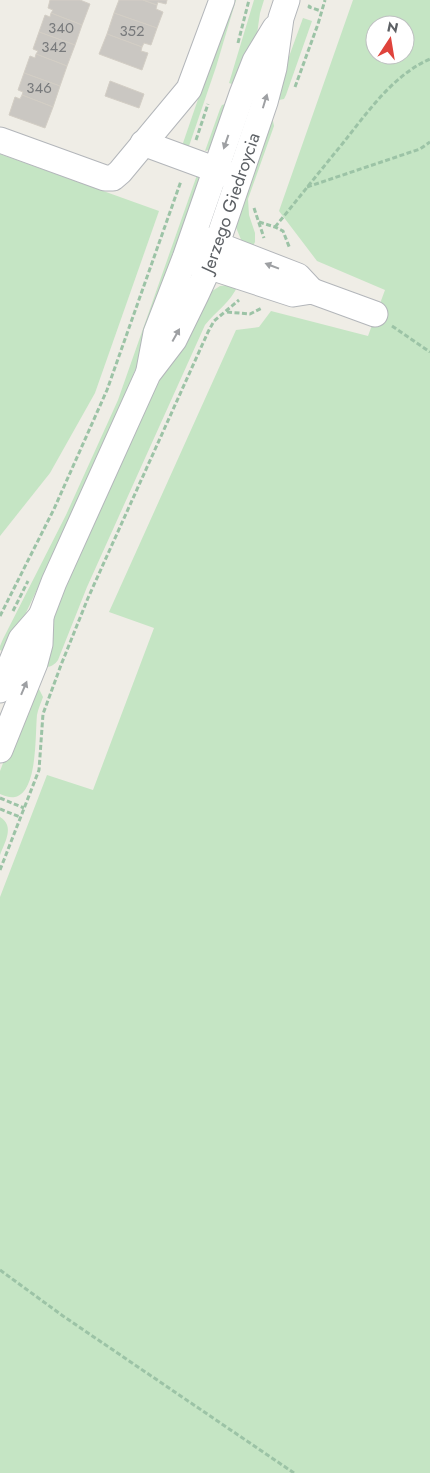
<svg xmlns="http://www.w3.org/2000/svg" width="430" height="1473" viewBox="0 0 430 1473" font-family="Jost,sans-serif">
	<rect width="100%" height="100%" fill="#efede6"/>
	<g fill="#c5e5c4" fill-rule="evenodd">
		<polygon points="232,0 236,0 216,67 188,149 182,146"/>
		<polygon points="254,0 264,0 260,13 256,41 238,86 229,83"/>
		<path d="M353 0H430V1473H0V897L47 775 93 790 154 628 109 612 236 330 259 327 271 311 368 336 385 290 317 261 279 211ZM375 25H405V55H375Z"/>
		<polygon points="303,18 312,21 286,95 284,99 279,100 274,98"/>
		<polygon points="225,104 212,149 205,151 220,109 222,105"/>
		<polygon points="266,117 273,121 274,126 248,199 249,215 255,233 255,242 251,250 242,242 235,225"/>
		<polygon points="0,154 159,211 95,393 50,473 0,536"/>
		<path d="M197 175 201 182C175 256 151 333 121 406 87 490 45 571 7 653L0 650V646L3 639 66 515 118 400Z"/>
		<path d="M229 285H238C231 302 216 311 205 325L87 587 58 660C53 667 48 668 41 666L58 605 67 581 143 411 206 295 220 286Z"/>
		<path d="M33 685 39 689 43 697C41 703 38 709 37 715 35 734 38 792 15 797 10 798 5 796 0 794V771Z"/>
		<path d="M0 817C15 826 5 842 0 855Z"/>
	</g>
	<g fill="#cac7c2" stroke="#d3cec5">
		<polygon points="50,0 80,0 90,4 82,25 51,13 53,10 48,8"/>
		<polygon points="119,0 143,0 157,5 156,9 163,12 157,28 114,13"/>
		<polygon points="143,0 167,0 166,4 158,2 157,5"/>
		<polygon points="51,13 82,25 75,45 39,32 45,15 50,17"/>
		<polygon points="114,13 157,28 151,45 144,43 142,47 107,34"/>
		<polygon points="39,32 75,45 67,66 36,54 38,51 33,49"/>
		<polygon points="107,34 142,47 141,51 148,53 142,70 99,54"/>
		<polygon points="36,54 67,66 60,86 24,73 30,56 35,58"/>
		<polygon points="24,73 60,86 53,107 22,95 23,92 18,90"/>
		<polygon points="110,81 144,94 139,108 105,96"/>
		<polygon points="22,95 53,107 45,128 9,115 15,97 20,99"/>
	</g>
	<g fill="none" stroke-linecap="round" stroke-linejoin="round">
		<defs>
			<g id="minor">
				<polyline points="0,140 105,178 113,178 120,172 189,89 222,0"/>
				<polyline points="143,143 230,175"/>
				<polyline points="200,238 298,276 312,291"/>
				<polyline points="192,261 293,294 312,291 375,314"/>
				<polyline points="149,370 156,333 185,258 242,94 255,61 275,28"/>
				<path id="s1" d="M0 690 21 639 41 616 54 582 148 374 174 340 196 295 209 267 265 102 274 68 281 18 287 0"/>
				<polyline points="0,750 35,663 40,644 41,616"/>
			</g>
		</defs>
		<use href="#minor" stroke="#b3b6ba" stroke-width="27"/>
		<g stroke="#9cc3a6" stroke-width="3" stroke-dasharray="5 2.5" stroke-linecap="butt">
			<polyline points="310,5 309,7 321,11"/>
			<polyline points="238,43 249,0"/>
			<polyline points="295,87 318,24 325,0"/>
			<polyline points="196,140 208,104"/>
			<polyline points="307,187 420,149 430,142"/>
			<polyline points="254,208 264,238"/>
			<polyline points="259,222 275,227 283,231 290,249"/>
			<path d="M275 227C298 199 320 171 343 143 367 113 393 75 430 59"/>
			<polyline points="227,312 250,314 262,308"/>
			<polyline points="392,326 430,352"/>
			<polyline points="13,611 28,581"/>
			<polyline points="0,616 54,509 107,390 181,181"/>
			<polyline points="0,798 24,808"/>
			<polyline points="0,809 20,817"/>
			<polyline points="0,870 39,770 43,714 61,665 88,598 208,332 214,321 239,300"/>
			<polyline points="0,1270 63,1316 294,1473"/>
		</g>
		<use href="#minor" stroke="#fff" stroke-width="25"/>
	</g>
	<defs><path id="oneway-solid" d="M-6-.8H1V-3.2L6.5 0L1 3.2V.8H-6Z" transform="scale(1.25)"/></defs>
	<g fill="#9ea0a3">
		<use href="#oneway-solid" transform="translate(265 101) rotate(-73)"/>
		<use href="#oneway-solid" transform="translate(226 142) rotate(109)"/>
		<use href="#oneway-solid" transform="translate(272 266) rotate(-159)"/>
		<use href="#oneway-solid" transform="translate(176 335) rotate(-61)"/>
		<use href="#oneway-solid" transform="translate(24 688) rotate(-67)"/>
	</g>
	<g text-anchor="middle" stroke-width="4" stroke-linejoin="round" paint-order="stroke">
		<g font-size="15" fill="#787a7c">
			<text x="61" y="33">340</text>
			<text x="132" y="36">352</text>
			<text x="54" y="52">342</text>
			<text x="39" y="93">346</text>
		</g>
		<g font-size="18" fill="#5d6165" stroke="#fff">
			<text dy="6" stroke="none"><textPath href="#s1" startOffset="542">Jerzego Giedroycia</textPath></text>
		</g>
	</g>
	<g transform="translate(390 40) rotate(12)"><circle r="24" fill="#ffffff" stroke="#bec0c1"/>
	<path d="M0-4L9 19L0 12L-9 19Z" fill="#df433c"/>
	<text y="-8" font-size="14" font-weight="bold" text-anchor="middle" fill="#5d6165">N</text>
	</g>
</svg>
